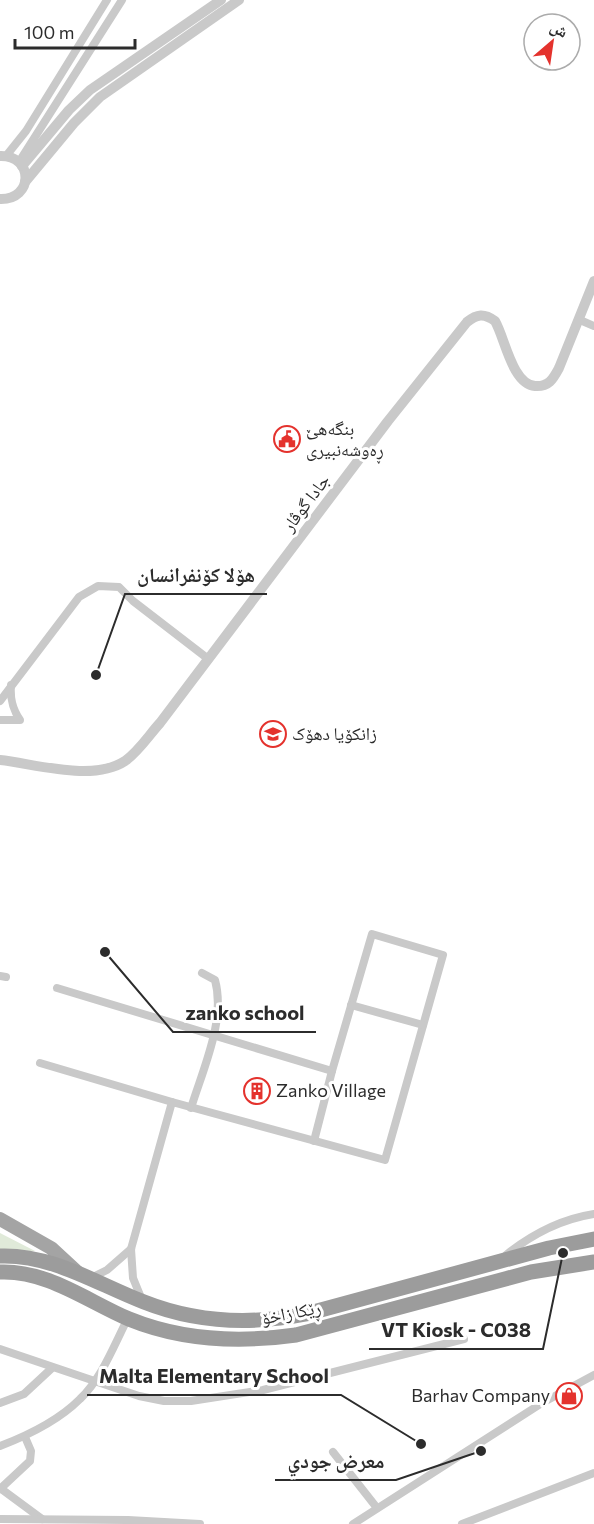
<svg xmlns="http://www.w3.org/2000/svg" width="594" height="1524" viewBox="0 0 594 1524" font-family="Commissioner,'Noto Naskh Arabic',sans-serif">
	<rect width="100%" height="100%" fill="#fff"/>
	<polygon fill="#e0ead9" points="0,1233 35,1251 0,1250"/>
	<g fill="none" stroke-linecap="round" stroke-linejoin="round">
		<g stroke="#c9c9c9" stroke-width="8">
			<polyline points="6,156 26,131 107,0"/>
			<polyline points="19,162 122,0"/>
			<polyline points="580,320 594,326"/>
			<polyline points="0,701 79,597 98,586 119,587 133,601 207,658 211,656"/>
			<path d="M0 720H20C12 708 10 698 11 685"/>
			<polyline points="0,976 6,977"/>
			<polyline points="57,988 332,1071 372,934 443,955 385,1160 172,1102 131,1249 133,1278 142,1300"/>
			<polyline points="351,1005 423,1025"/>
			<polyline points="40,1063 172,1102"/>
			<path d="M191 1108C203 1069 226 1020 215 980L202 973"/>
			<polyline points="314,1141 332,1071"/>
			<path d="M506 1255C531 1235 562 1219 594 1214"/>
			<polyline points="91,1278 107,1270 131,1249"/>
			<polyline points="0,1349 139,1396 164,1401 191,1401 263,1390 464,1339"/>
			<polyline points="0,1403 24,1394 52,1368"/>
			<path d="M0 1446C29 1435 58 1421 80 1399 102 1378 114 1345 128 1318"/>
			<polyline points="333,1452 377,1508"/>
			<polyline points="0,1488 42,1519"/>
			<polyline points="0,1489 30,1461 31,1451 25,1437"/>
			<polyline points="0,1519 128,1520 200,1524"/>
			<polyline points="353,1524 542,1403 594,1375"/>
			<polyline points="462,1524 594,1473"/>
		</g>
		<g stroke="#c9c9c9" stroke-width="10">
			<path d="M0 156C34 155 34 200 0 199"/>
			<polyline points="22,166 69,110 90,90 221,0"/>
			<polyline points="25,182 74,123 100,97 239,0"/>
			<path d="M0 760C36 764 93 782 125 761 139 751 149 735 160 723L388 421 467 322C477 314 484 313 495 321 505 338 512 384 535 386 549 387 553 379 559 368L594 281"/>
		</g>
		<polyline stroke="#a4a4a4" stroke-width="14" points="0,1219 51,1248 77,1272"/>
		<g stroke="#9c9c9c" stroke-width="15">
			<path d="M0 1256C52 1254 97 1284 144 1302 197 1323 250 1325 306 1314L549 1248 594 1239"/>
			<path d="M0 1272C47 1270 87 1301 129 1319 183 1341 239 1343 296 1335L531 1272 594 1262"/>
		</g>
	</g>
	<defs>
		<symbol id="civic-ring" viewBox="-11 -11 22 22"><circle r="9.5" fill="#fff" stroke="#e4322d" stroke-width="1.5"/><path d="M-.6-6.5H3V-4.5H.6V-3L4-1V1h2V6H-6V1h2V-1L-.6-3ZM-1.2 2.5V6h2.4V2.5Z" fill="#e4322d"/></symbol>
		<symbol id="university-ring" viewBox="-11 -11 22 22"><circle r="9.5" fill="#fff" stroke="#e4322d" stroke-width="1.5"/><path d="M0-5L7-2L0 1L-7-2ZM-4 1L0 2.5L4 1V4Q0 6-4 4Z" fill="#e4322d"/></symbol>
		<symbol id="building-ring" viewBox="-11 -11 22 22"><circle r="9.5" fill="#fff" stroke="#e4322d" stroke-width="1.5"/><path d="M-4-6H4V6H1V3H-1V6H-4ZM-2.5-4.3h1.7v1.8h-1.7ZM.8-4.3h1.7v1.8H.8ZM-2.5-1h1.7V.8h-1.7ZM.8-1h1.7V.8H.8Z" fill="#e4322d"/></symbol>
		<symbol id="shop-ring" viewBox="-11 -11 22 22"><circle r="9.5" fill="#fff" stroke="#e4322d" stroke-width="1.5"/><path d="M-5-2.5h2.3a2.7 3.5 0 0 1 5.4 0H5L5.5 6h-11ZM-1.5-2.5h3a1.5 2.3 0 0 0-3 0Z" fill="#e4322d"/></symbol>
	</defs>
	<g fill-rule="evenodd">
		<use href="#civic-ring" x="272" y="424" width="30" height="30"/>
		<use href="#university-ring" x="258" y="719" width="30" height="30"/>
		<use href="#building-ring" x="242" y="1076" width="30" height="30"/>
		<use href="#shop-ring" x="554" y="1381" width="30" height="30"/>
	</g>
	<g text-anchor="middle" stroke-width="6" stroke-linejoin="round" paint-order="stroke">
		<g font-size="18" fill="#2c2c2c" stroke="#fff" text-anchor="start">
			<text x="306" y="435">بنگه‌هێ<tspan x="306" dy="21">ڕه‌وشه‌نبیرى</tspan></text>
			<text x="292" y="740">زانکۆیا دهۆک</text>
			<text x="276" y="1097">Zanko Village</text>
			<text x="550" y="1402" text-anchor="end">Barhav Company</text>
		</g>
		<g font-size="18" fill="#2c2c2c" stroke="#fff">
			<text transform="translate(306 503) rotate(-53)" y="6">جادا گوڤار</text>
			<text transform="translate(291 1313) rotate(-11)" y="6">ڕێکا زاخۆ</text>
		</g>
	</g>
	<path fill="none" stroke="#2c2c2c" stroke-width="2" d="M96 675L125 594H267M105 952L173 1032H316M563 1253L543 1349H369M421 1444L341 1395H87M481 1451L396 1480H275"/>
	<g fill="#2c2c2c" stroke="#fff" stroke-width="2">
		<circle cx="96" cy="675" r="6"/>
		<circle cx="105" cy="952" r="6"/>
		<circle cx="563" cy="1253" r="6"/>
		<circle cx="421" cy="1444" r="6"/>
		<circle cx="481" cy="1451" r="6"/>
	</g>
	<g font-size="20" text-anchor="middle" font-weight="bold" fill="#2c2c2c" stroke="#fff" stroke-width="6" stroke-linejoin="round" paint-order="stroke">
		<text x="196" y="582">هۆلا كۆنفرانسان</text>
		<text x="245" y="1020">zanko school</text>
		<text x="456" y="1337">VT Kiosk - C038</text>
		<text x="214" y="1383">Malta Elementary School</text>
		<text x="336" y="1468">معرض جودي</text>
	</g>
	<g transform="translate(552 42) rotate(29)"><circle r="28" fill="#ffffff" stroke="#ababab" stroke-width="1.5"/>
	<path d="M0-4.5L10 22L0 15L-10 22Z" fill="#e4322d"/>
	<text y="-9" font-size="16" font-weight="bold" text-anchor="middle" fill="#2c2c2c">ش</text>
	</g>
	<path d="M15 39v9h120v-9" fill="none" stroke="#2c2c2c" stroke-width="3"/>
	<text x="24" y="39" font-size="18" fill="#2c2c2c" stroke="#ffffff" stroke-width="4.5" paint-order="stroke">100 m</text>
</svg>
